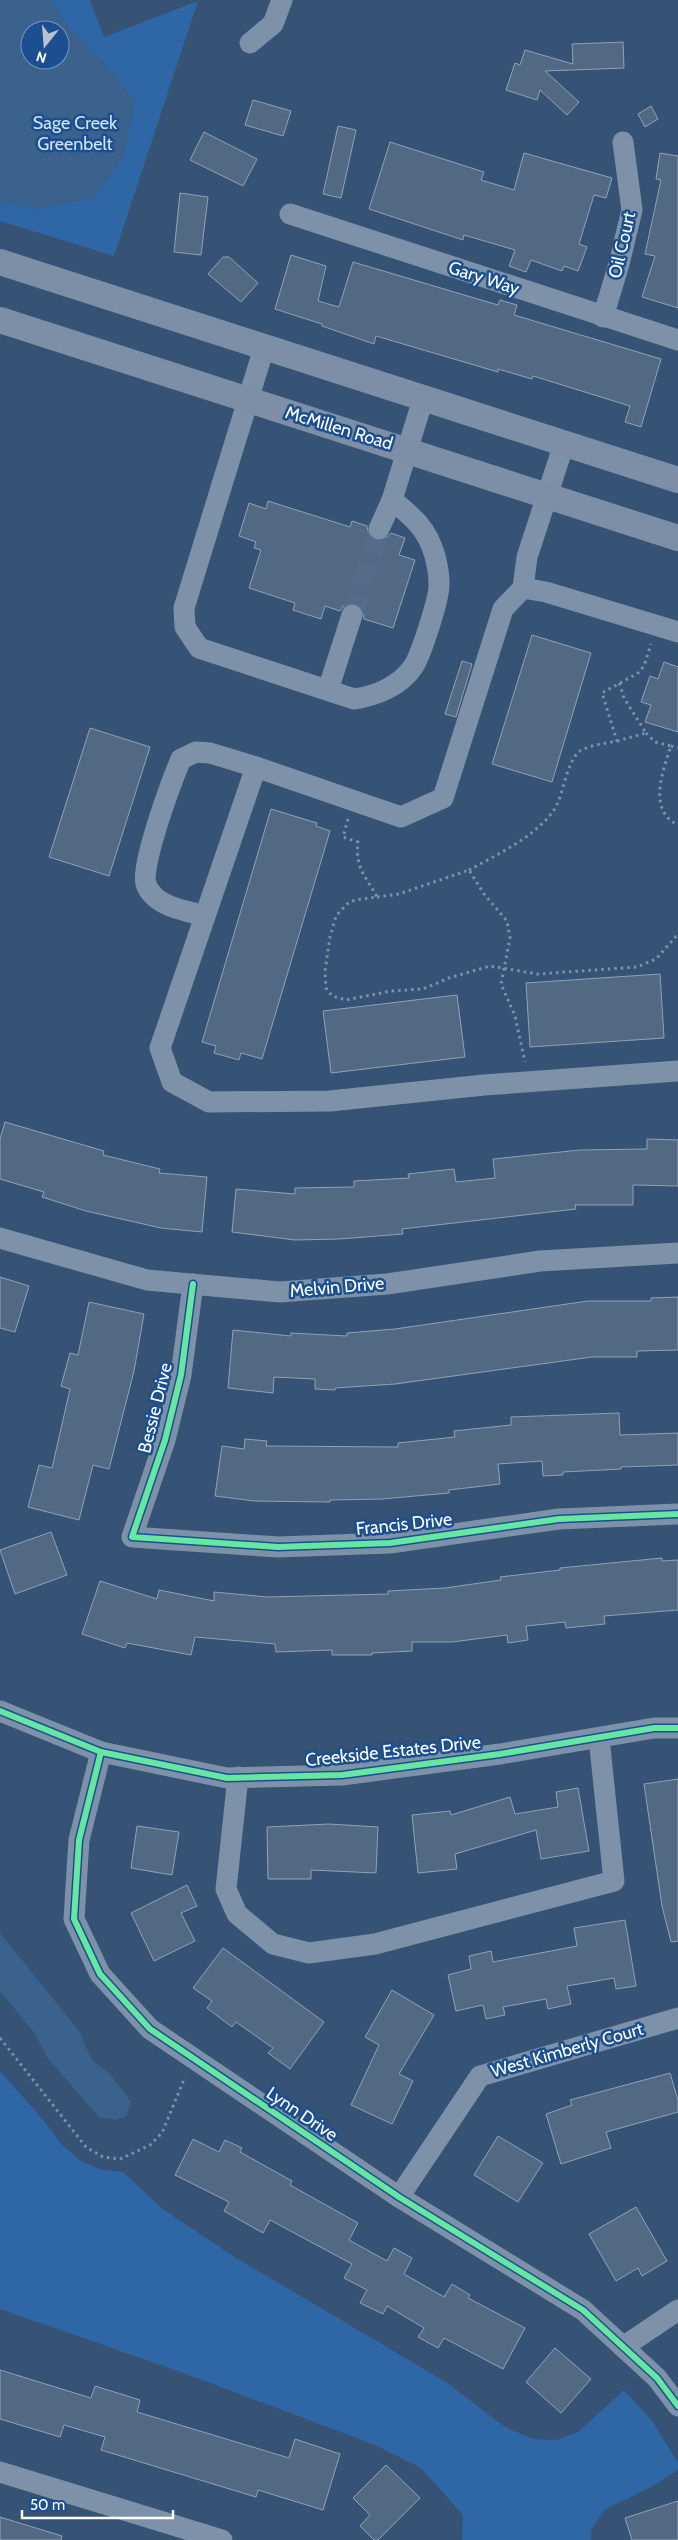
<svg xmlns="http://www.w3.org/2000/svg" width="678" height="2540" viewBox="0 0 678 2540" font-family="Cabin,sans-serif">
	<rect width="100%" height="100%" fill="#365274"/>
	<g fill="#2f66a5" fill-rule="evenodd">
		<path d="M0 0H90L104 37 198 1 114 256 0 221ZM30 30H60V60H30Z"/>
		<polygon points="0,2071 45,2122 61,2144 81,2161 100,2169 123,2172 164,2210 233,2256 446,2382 505,2427 533,2439 556,2440 578,2432 624,2390 653,2422 678,2463 678,2470 653,2486 604,2510 591,2531 591,2540 462,2540 463,2515 421,2468 375,2445 186,2374 0,2309"/>
	</g>
	<g fill="#3b618d" fill-rule="evenodd">
		<path d="M0 0H51L71 30 103 62 135 101 123 160 93 198 35 209 0 201ZM30 30H60V60H30Z"/>
		<polygon points="0,1933 79,2031 92,2060 110,2074 131,2102 126,2116 115,2120 99,2117 46,2056 35,2034 0,1991"/>
	</g>
	<g fill="#526984" stroke="#92a2b6">
		<polygon points="623,42 624,68 545,71 579,102 567,115 540,90 537,100 506,90 515,63 520,65 525,50 573,64 572,44"/>
		<polygon points="253,100 291,111 283,136 245,125"/>
		<polygon points="651,106 658,119 645,127 638,114"/>
		<polygon points="338,126 356,130 341,198 323,194"/>
		<polygon points="204,132 257,159 243,186 190,160"/>
		<polygon points="390,142 484,172 481,180 514,190 524,153 612,178 606,198 594,195 579,244 587,247 578,271 564,266 562,271 531,260 526,272 509,266 515,250 464,235 463,240 369,209"/>
		<polygon points="660,153 678,156 678,308 642,297 655,256 645,254 661,180 656,179"/>
		<polygon points="180,193 208,197 201,255 174,252"/>
		<polygon points="291,255 326,266 318,301 339,307 353,262 498,305 500,300 517,305 514,315 661,359 641,427 625,422 630,406 533,376 532,379 498,369 498,372 376,336 374,344 322,326 322,324 275,309"/>
		<polygon points="223,257 229,257 258,283 241,302 208,274"/>
		<polygon points="268,501 350,527 352,521 367,526 369,536 374,541 386,539 391,533 405,538 399,555 415,560 393,628 364,619 362,607 355,603 344,605 340,611 325,606 321,619 293,610 295,603 249,588 261,550 254,548 256,542 239,536 249,503 266,509"/>
		<polygon points="532,635 591,653 552,782 492,764"/>
		<polygon points="462,661 472,664 456,717 445,714"/>
		<polygon points="664,662 678,667 678,732 645,722 651,705 641,702 650,676 658,679"/>
		<polygon points="90,728 150,747 109,876 49,857"/>
		<polygon points="271,809 317,823 316,826 330,831 262,1059 241,1053 239,1060 214,1053 216,1046 202,1042"/>
		<polygon points="660,974 664,1038 530,1047 526,983"/>
		<polygon points="457,995 465,1057 331,1073 323,1011"/>
		<polygon points="5,1122 104,1151 103,1155 160,1169 159,1173 207,1177 202,1232 161,1228 86,1211 42,1197 44,1192 0,1179 0,1139"/>
		<polygon points="647,1139 678,1140 678,1186 633,1185 633,1205 575,1205 576,1209 402,1229 403,1234 339,1239 295,1240 232,1232 236,1189 295,1194 295,1188 354,1187 354,1181 409,1178 408,1174 454,1169 456,1182 495,1178 493,1159 580,1150 647,1149"/>
		<polygon points="0,1277 29,1286 15,1332 0,1328"/>
		<polygon points="678,1297 678,1350 637,1351 637,1357 592,1357 395,1384 335,1388 335,1390 315,1389 315,1379 274,1377 273,1393 228,1388 233,1330 291,1336 291,1333 347,1336 347,1333 395,1329 588,1301 651,1301 651,1298"/>
		<polygon points="89,1302 144,1314 134,1371 109,1469 93,1465 79,1520 28,1507 39,1465 52,1468 70,1389 61,1386 70,1353 78,1355"/>
		<polygon points="619,1413 620,1435 678,1433 678,1465 621,1467 621,1469 563,1472 563,1475 543,1476 542,1461 498,1464 500,1484 449,1490 449,1493 382,1499 330,1500 330,1502 254,1501 215,1496 222,1446 244,1449 245,1439 267,1441 266,1446 398,1447 398,1443 455,1437 454,1431 511,1425 511,1417"/>
		<polygon points="51,1532 67,1575 15,1594 0,1550"/>
		<polygon points="662,1558 662,1561 678,1560 678,1610 604,1616 605,1624 566,1628 565,1622 526,1626 528,1640 508,1643 507,1635 452,1642 412,1642 412,1651 372,1653 372,1655 332,1655 332,1650 276,1652 275,1644 195,1637 191,1655 127,1643 125,1648 82,1634 100,1581 157,1599 159,1590 214,1601 214,1592 267,1597 388,1594 388,1591 445,1588 501,1580 500,1577 560,1570 560,1568"/>
		<polygon points="678,1779 678,1941 671,1942 662,1906 644,1784"/>
		<polygon points="578,1788 589,1851 541,1859 536,1830 455,1854 457,1869 418,1873 412,1815 450,1811 451,1815 510,1797 515,1814 558,1807 556,1792"/>
		<polygon points="329,1824 378,1827 376,1873 311,1870 311,1879 268,1879 267,1827"/>
		<polygon points="137,1826 179,1832 172,1875 131,1868"/>
		<polygon points="187,1885 197,1906 181,1913 195,1941 154,1961 131,1913"/>
		<polygon points="625,1920 636,1986 616,1989 614,1978 567,1986 571,2004 548,2009 546,1999 503,2007 505,2015 486,2019 483,2005 456,2011 448,1975 471,1969 469,1956 491,1951 493,1962 577,1946 574,1928"/>
		<polygon points="223,1948 324,2022 290,2069 268,2053 273,2048 236,2022 232,2027 207,2008 212,2001 193,1988"/>
		<polygon points="392,1990 434,2015 399,2074 413,2081 392,2124 351,2105 379,2045 365,2037"/>
		<polygon points="670,2073 678,2100 678,2112 606,2132 611,2148 561,2164 546,2114 572,2105 570,2100"/>
		<polygon points="498,2136 543,2163 518,2202 474,2175"/>
		<polygon points="193,2139 219,2152 225,2140 242,2148 240,2152 292,2181 290,2185 358,2223 349,2240 387,2261 394,2248 412,2258 404,2274 444,2297 452,2284 470,2295 468,2298 525,2328 503,2369 444,2338 438,2348 418,2337 424,2328 387,2306 383,2314 360,2303 367,2290 344,2278 352,2264 270,2220 263,2233 224,2211 229,2202 175,2175"/>
		<polygon points="636,2207 667,2261 642,2276 638,2268 616,2281 589,2234"/>
		<polygon points="555,2348 591,2379 561,2413 526,2382"/>
		<polygon points="0,2370 91,2398 95,2386 140,2400 137,2412 289,2458 295,2439 340,2454 323,2510 258,2490 256,2497 101,2450 105,2437 64,2425 60,2437 0,2419"/>
		<polygon points="386,2465 420,2498 378,2540 374,2540 360,2526 370,2515 353,2498"/>
		<polygon points="678,2501 678,2540 632,2540 625,2518"/>
		<polygon points="0,2517 62,2536 61,2540 0,2540"/>
	</g>
	<g fill="none" stroke-linecap="round" stroke-linejoin="round">
		<polyline stroke="#546c89" stroke-width="21" stroke-dasharray="21 11" stroke-linecap="butt" points="352,615 379,529"/>
		<g stroke="#7d92a8" stroke-width="3" stroke-dasharray="2.5 4" stroke-linecap="butt">
			<path d="M646 733 655 742 671 746C663 771 647 810 678 825"/>
			<polyline points="617,741 646,733 624,698 619,682"/>
			<polyline points="671,746 678,748"/>
			<path d="M348 819 343 837 358 842C355 868 365 875 377 897L355 900 347 904 336 916 330 937 325 971 326 988 332 996 346 1000 391 991 423 989 449 978 490 966 538 974 637 967 656 959 678 934"/>
			<path d="M469 870C498 854 535 837 554 810 564 795 566 761 580 751 590 745 607 743 617 741L602 693 638 673 644 666 651 644"/>
			<polyline points="377,897 399,894 469,870 484,894 507,921 510,938 501,984 515,1016 525,1062"/>
			<polyline points="0,2038 86,2147 103,2157 120,2159 150,2145 162,2133 185,2077"/>
		</g>
		<g stroke="#7d92a8" stroke-width="21">
			<polyline points="250,43 273,24 282,0"/>
			<polyline points="290,214 678,340"/>
			<polyline points="603,317 619,264 632,210 623,142"/>
			<path d="M264 348 184 608 185 627 199 648 354 699C376 696 400 686 413 667 421 655 440 597 439 583 439 575 437 564 435 556 427 528 413 517 392 500L423 399"/>
			<polyline points="379,529 392,500"/>
			<polyline points="523,588 527,557 564,444"/>
			<polyline points="678,632 546,592 523,588 503,609 443,798 401,817 256,767 160,1048 172,1082 209,1102 330,1101 484,1085 678,1071"/>
			<polyline points="328,690 352,615"/>
			<path d="M205 916C188 911 164 908 152 894 150 892 147 887 146 884 140 866 172 780 181 759L196 752 210 753 256 767"/>
			<polyline points="0,1238 147,1280 280,1292 387,1284 540,1261 678,1253"/>
			<polyline points="193,1284 181,1375 165,1440 132,1537 278,1547 390,1543 559,1519 678,1514"/>
			<polyline points="0,1711 101,1752 227,1778 342,1775 500,1754 654,1728 678,1728"/>
			<polyline points="101,1752 79,1840 74,1919 100,1974 150,2029 399,2197 583,2310 657,2378 678,2406"/>
			<polyline points="238,1777 226,1889 237,1914 273,1944 309,1953 375,1944 614,1881 599,1738"/>
			<polyline points="399,2197 480,2076 678,2018"/>
			<polyline points="623,2347 678,2310"/>
			<polyline points="0,2472 222,2540"/>
		</g>
		<g stroke="#7d8ea7" stroke-width="26">
			<polyline points="0,262 678,480"/>
			<polyline points="0,320 678,538"/>
		</g>
		<defs>
			<g id="cycleway">
				<polyline points="193,1284 181,1375 165,1440 132,1537 278,1547 390,1543 559,1519 678,1514"/>
				<polyline points="0,1711 101,1752 227,1778 342,1775 500,1754 654,1728 678,1728"/>
				<polyline points="101,1752 79,1840 74,1919 100,1974 150,2029 399,2197 583,2310 657,2378 678,2406"/>
			</g>
		</defs>
		<use href="#cycleway" stroke="#1b4f8f" stroke-width="9"/>
		<use href="#cycleway" stroke="#66e7a1" stroke-width="6"/>
	</g>
	<g text-anchor="middle" stroke-width="5" stroke-linejoin="round" paint-order="stroke">
		<g font-size="18" fill="#cfe3fa" stroke="#1b4f8f">
			<text x="75" y="129">Sage Creek<tspan x="75" dy="21">Greenbelt</tspan></text>
		</g>
		<g font-size="18" fill="#fff" stroke="#1b4f8f">
			<text transform="translate(622 245) rotate(-77)" y="6">Oil Court</text>
			<text transform="translate(484 278) rotate(18)" y="6">Gary Way</text>
			<text transform="translate(339 428) rotate(17)" y="6">McMillen Road</text>
			<text transform="translate(337 1287) rotate(-5)" y="6">Melvin Drive</text>
			<text transform="translate(155 1408) rotate(-76)" y="6">Bessie Drive</text>
			<text transform="translate(404 1524) rotate(-6)" y="6">Francis Drive</text>
			<text transform="translate(393 1751) rotate(-6)" y="6">Creekside Estates Drive</text>
			<text transform="translate(567 2050) rotate(-16)" y="6">West Kimberly Court</text>
			<text transform="translate(302 2114) rotate(34)" y="6">Lynn Drive</text>
		</g>
	</g>
	<g transform="translate(45 45) rotate(197)"><circle r="24" fill="#1b4f8f" stroke="#7695bc"/>
	<path d="M0-4L9 19L0 12L-9 19Z" fill="#b9c2ce"/>
	<text y="-8" font-size="14" font-weight="bold" text-anchor="middle" fill="#ffffff">N</text>
	</g>
	<path d="M22 2510v8h151v-8" fill="none" stroke="#ffffff" stroke-width="2.5"/>
	<text x="30" y="2510" font-size="15" fill="#ffffff" stroke="#1b4f8f" stroke-width="4" paint-order="stroke">50 m</text>
</svg>
